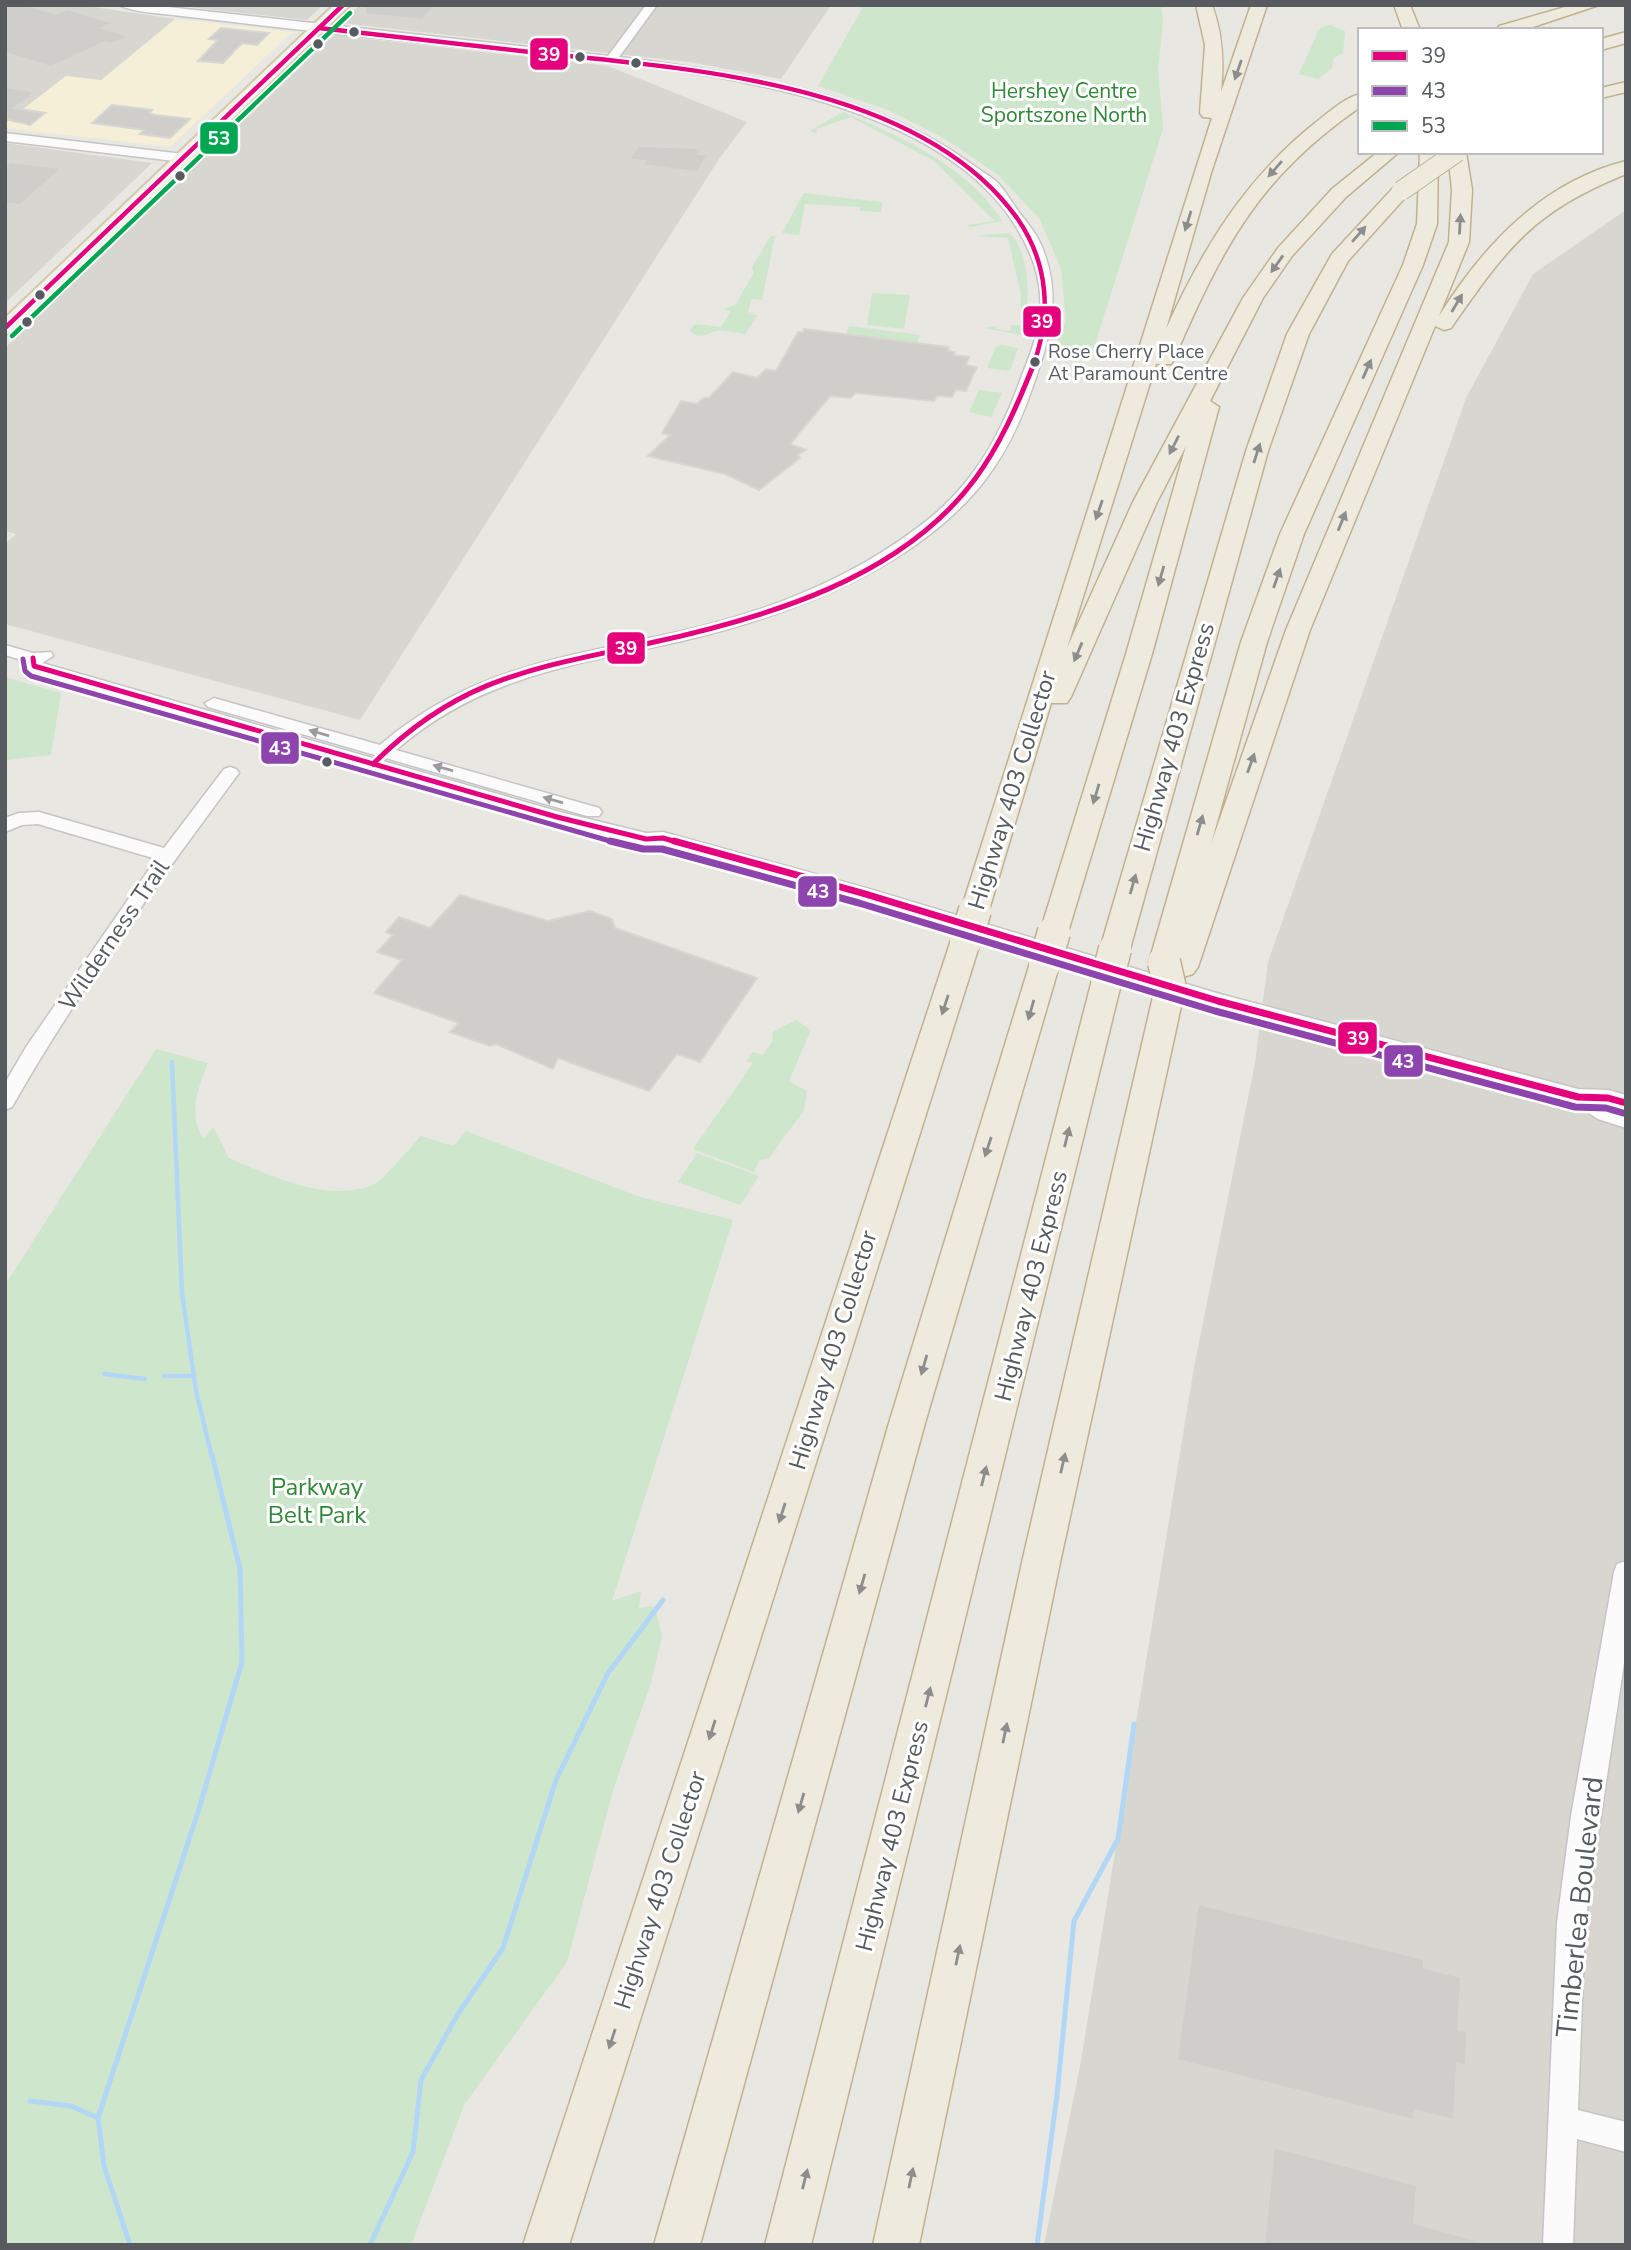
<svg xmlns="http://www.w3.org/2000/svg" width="1631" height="2250" viewBox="0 0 1631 2250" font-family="'Nunito Sans',sans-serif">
	<rect width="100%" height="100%" fill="#e8e7e2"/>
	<polygon fill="#f5efd8" points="175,19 292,32 170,147 5,128 5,123 66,75 101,80"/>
	<g fill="#d8d6d1">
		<polygon points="5,5 80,5 175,19 101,80 66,76 5,123"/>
		<polygon points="170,5 323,5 307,20"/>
		<polygon points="360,5 831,5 781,79 689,62 341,23"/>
		<polygon points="334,35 608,66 747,122 719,159 360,720 5,624 5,544 16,534 5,531 5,348"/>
		<polygon points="5,143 152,163 5,303"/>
		<polygon points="1626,210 1626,2245 1044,2245 1081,2061 1194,1367 1255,1063 1268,962 1466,398 1533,274"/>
	</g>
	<g fill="#cee6cc">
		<polygon points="864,5 1161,5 1163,22 1158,69 1163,129 1092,354 1053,350 1066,321 1061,268 1039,218 998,175 944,138 888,110 818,86"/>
		<polygon points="1331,25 1345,31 1343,53 1334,58 1332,68 1318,79 1299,74 1318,32 1321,27"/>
		<path d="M843 112C900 136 968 166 1002 221L971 227 966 225 995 221 934 161 851 117 816 129 817 133 810 131Z"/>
		<polygon points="804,193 872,201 882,202 881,212 860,211 860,207 805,204 799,235 782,233"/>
		<path d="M1009 233C1032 252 1029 307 1024 334L1021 335 984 328 996 326 995 329 1010 331 1012 325H1020L1021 295 1008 238 975 236Z"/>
		<path d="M771 236H775L762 300 751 299 748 314 758 315 745 334C737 333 722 329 715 331 705 335 699 340 690 330L695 324 721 327 731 311 723 309 735 305 754 273 752 267Z"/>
		<polygon points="872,293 910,295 904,329 867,325"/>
		<polygon points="849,326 920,335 917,343 846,334"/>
		<polygon points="1001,345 1018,348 1010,371 987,368 996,347"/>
		<polygon points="979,390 1002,393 991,417 969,412"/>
		<polygon points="5,677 61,693 51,755 5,760"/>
		<polygon points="796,1020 811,1030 789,1081 807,1091 804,1110 769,1158 760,1160 754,1172 693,1149 753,1063 746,1061 753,1052 763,1055 772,1042 773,1032"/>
		<path d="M156 1049 208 1063C198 1087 187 1116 204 1139L213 1127 229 1158C271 1176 323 1202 371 1186 383 1182 410 1147 421 1136L453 1146 466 1131 640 1197 733 1220 612 1601 641 1591 639 1608 655 1606 662 1636 651 1683 614 1787 567 1962 464 2105 411 2245H5V1285Z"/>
		<polygon points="697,1153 759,1176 740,1205 678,1182"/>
	</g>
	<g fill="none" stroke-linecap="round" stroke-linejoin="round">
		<g stroke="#b2d7f6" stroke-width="4.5">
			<polyline points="172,1062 182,1293 196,1391 212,1457"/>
			<polyline points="104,1374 145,1379"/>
			<polyline points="164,1376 194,1376"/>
		</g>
		<g stroke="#b2d7f6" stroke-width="5">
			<polyline points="30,2101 71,2106 98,2118"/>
			<polyline points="130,2245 104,2166 98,2118 199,1809 242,1662 240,1569 212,1455"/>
			<polyline points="370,2245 413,2152 421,2080 458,2014 503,1948 556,1780 608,1673 663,1600"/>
			<polyline points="1037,2245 1057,2095 1074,1921 1118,1839 1134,1724"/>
		</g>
	</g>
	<g fill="#cfcecb" stroke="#d8d6d1" stroke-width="2">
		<polygon points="5,5 26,5 56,14 67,9 114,23 103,28 130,36 112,44 105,42 51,67 5,53"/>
		<polygon points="365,5 436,5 422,20 365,14"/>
		<polygon points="221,28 269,33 257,45 242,43 223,63 198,61 218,40 209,39"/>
		<polygon points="5,87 36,92 14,108 45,113 30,125 5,119"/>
		<polygon points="112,105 152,110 149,113 155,115 190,119 170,138 140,134 145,130 92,123"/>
		<polygon points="638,146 702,148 699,154 708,155 697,172 656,167 643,165 645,161 629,160"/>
		<polygon points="10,162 61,168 21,205 5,203 5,167"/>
		<polygon points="804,329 949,347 948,351 955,352 954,355 969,357 966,365 977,367 966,391 956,390 952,397 937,396 934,401 856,393 850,398 830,396 790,444 806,450 797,455 800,458 759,490 725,474 648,456 670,435 662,433 681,401 697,404 704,398 709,398 733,372 757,378 766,369 776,371 798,332 803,332"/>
		<polygon points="460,895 548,921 590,911 612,919 615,928 757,978 700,1062 677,1054 649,1091 558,1058 553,1069 496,1044 490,1046 450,1032 459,1023 374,993 402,960 377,952 393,935 386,932 399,917 430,928"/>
		<polygon points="1198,1904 1424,1959 1424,1968 1461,1977 1458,2030 1467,2032 1466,2066 1457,2064 1454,2120 1415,2110 1414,2120 1177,2060"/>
		<polygon points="1274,2147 1417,2185 1414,2223 1479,2241 1478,2245 1264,2245"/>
	</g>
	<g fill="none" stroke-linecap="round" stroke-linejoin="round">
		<defs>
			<g id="minor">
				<path d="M118 5H150L608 56 646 5H657L619 57C739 73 870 91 970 163 979 170 991 176 999 184 1006 192 1012 203 1019 212 1027 223 1037 234 1042 247 1063 298 1049 340 1032 389 1021 420 1008 449 988 476 922 566 791 615 686 640 580 664 482 675 396 750L599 808 602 812 599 816H587L208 707 205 703 214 698 380 745C479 660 583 656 703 626 778 607 855 575 917 528 972 488 1000 438 1022 375 1029 358 1036 340 1039 321 1045 282 1031 248 1009 216 914 82 643 65 492 50 420 43 348 35 276 27 241 23 207 19 173 15 155 13 134 12 118 5Z"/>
				<polygon points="5,133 183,154 189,158 183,162 5,141"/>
				<polygon points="5,645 33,653 51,652 53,656 42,663 560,812 646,833 663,832 869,889 1220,994 1578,1089 1608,1090 1626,1095 1626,1111 1608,1106 1626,1112 1626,1128 1598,1119 1573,1103 1218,1008 855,897 663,844 646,845 551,821 28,670 25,661 5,655"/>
				<path d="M230 767 236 769 239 773 236 777C157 884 77 992 12 1107L5 1110V1083L26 1047 156 859 38 824 22 825 5 832V818L19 813 39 812 164 848 224 769Z"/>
				<polygon points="1626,1561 1626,1650 1585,1923 1578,2110 1626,2122 1626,2152 1577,2139 1573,2245 1543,2245 1557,1923 1571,1816 1614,1572 1617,1564"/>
			</g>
			<polygon id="major" points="334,5 350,5 12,332 5,334 5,318"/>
			<g id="highway">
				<path d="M1196 5H1212C1223 34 1224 62 1221 92L1251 5H1267L1211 173 1166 329C1203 248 1245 179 1315 123 1328 113 1344 98 1360 94V107C1256 180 1223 247 1174 359L1171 364H1156L1067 648 1133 502 1243 298 1278 248 1332 189 1378 152H1399L1346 197 1292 256 1263 298 1210 401 1219 407 1152 654 1068 932 1064 939 1054 942 1044 939 1040 932 1126 654 1186 446 1157 502 1071 697 1067 703H1051L989 910 985 917 975 920 965 917 961 910 1212 118 1203 117 1200 113 1205 45Z"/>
				<polygon points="1394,5 1410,5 1420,30 1403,30"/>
				<polygon points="1572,5 1599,5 1524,30 1497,30 1499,26"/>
				<polygon points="1626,32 1626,43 1601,50 1601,39"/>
				<polygon points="1626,82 1626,92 1601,98 1601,88"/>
				<path d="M1420 152H1438L1437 224 1423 265 1304 534 1267 642 1211 844 1286 630 1449 242 1452 190 1448 152H1466L1472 190 1469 242 1439 316C1483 246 1542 182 1626 161V174C1532 212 1507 248 1451 328L1444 330 1435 326 1310 630 1198 967 1193 974 1183 977 1170 970 1154 969 1149 962 1241 642 1280 534 1403 265 1417 224Z"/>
				<polygon points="1401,185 1411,191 1348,261 1309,334 1268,451 1130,949 1125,956 1115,959 1105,956 1100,949 1246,451 1287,334 1332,254 1394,187"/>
				<polygon points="966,930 976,933 981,940 569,2245 523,2245 951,940 956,933"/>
				<polygon points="1045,953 1055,956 1060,963 925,1423 700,2245 654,2245 889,1423 1030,963 1035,956"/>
				<polygon points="1107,970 1117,973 1122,980 811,2245 765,2245 1092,980 1097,973"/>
				<polygon points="1170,978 1180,981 1185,988 1061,1558 919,2245 873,2245 1023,1558 1155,988 1160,981"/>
			</g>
		</defs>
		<use href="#minor" stroke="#c4c5c4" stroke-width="3"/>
		<use href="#major" stroke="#d2c9ae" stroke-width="4"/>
		<use href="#highway" stroke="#bfb290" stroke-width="3"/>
		<use href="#minor" fill="#fcfbfb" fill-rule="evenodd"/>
		<use href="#major" fill="#f1f0e5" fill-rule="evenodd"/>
		<use href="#highway" fill="#eeeade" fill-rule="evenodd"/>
		<defs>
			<polyline id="highway-bridge-far1" points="1401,191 1457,152"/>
			<g id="highway-bridge">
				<polyline points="966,940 975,910"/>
				<polyline points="1164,962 1170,988"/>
				<polyline points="1045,963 1054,932"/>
				<polyline points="1107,980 1115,949"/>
			</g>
		</defs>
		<use href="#highway-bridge-far1" stroke="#bfb290" stroke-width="21" stroke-linecap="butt"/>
		<use href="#highway-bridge" stroke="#bfb290" stroke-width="35" stroke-linecap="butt"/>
		<use href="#highway-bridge-far1" stroke="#eeeade" stroke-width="19"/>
		<use href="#highway-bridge" stroke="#eeeade" stroke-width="32"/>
		<defs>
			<g id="bus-1-far2">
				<path d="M319 28C389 36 459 44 530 52 682 68 919 81 1017 218 1048 262 1053 316 1032 368"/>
				<polyline points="5,328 343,5"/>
			</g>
			<g id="bus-1-far1">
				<polyline points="33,658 34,666 557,817 646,839 663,838 680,843"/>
				<path d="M373 764C461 676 534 669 650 643 765 618 901 579 975 479 1000 445 1017 406 1033 366"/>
			</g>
			<polyline id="bus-1" points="674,841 862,893 1218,1001 1578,1097 1608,1098 1626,1103"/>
			<polyline id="bus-2-far1" points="23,659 25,671 31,676 617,843"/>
			<polyline id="bus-2" points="610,841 643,849 662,849 859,903 1215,1011 1575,1107 1606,1108 1623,1113"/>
			<polyline id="bus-3" points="12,336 350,13"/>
		</defs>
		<use href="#bus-1-far2" stroke="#fff" stroke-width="8"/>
		<use href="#bus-1-far1" stroke="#fff" stroke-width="10"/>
		<use href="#bus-1" stroke="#fff" stroke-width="12"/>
		<use href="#bus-2-far1" stroke="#fff" stroke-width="10"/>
		<use href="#bus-2" stroke="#fff" stroke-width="12"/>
		<use href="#bus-3" stroke="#fff" stroke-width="8"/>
		<use href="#bus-1-far2" stroke="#e5007d" stroke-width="4.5"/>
		<use href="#bus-1-far1" stroke="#e5007d" stroke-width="5"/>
		<use href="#bus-1" stroke="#e5007d" stroke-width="7"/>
		<use href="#bus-2-far1" stroke="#8e44ad" stroke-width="5"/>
		<use href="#bus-2" stroke="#8e44ad" stroke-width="7"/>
		<use href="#bus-3" stroke="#00a651" stroke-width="4.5"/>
	</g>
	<defs><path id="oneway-solid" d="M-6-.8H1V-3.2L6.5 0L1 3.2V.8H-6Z" transform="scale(1.75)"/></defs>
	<g fill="#8c8d8c">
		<use href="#oneway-solid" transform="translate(1238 70) rotate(109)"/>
		<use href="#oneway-solid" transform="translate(1275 169) rotate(131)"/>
		<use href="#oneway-solid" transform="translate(1188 221) rotate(107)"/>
		<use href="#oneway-solid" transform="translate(1460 224) rotate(-87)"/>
		<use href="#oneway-solid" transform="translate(1359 234) rotate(-49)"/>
		<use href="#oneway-solid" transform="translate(1277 264) rotate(125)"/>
		<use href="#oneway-solid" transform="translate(1457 303) rotate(-59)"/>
		<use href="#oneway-solid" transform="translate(1367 369) rotate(-66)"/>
		<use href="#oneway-solid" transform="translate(1174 445) rotate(117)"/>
		<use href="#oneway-solid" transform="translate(1257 453) rotate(-72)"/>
		<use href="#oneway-solid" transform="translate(1099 510) rotate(109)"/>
		<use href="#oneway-solid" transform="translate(1342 521) rotate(-68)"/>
		<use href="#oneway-solid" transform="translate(1161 576) rotate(106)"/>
		<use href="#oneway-solid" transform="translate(1277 578) rotate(-71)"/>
		<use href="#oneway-solid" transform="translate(1078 652) rotate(113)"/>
		<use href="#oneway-solid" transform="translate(1251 763) rotate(-70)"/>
		<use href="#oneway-solid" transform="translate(1096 794) rotate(107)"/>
		<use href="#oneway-solid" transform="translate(1200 825) rotate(-74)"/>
		<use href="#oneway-solid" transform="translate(1133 884) rotate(-74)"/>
		<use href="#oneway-solid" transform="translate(945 1005) rotate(108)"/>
		<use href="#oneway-solid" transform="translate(1031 1010) rotate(106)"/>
		<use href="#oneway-solid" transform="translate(1067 1137) rotate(-76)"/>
		<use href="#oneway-solid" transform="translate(988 1147) rotate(108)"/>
		<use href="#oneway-solid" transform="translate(924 1365) rotate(106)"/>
		<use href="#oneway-solid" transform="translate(1063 1463) rotate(-77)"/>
		<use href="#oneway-solid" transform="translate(984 1476) rotate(-76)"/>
		<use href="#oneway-solid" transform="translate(782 1513) rotate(108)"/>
		<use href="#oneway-solid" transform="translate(862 1584) rotate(106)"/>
		<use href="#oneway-solid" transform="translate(928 1697) rotate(-76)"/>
		<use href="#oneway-solid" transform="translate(712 1730) rotate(108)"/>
		<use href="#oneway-solid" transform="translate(1005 1733) rotate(-78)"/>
		<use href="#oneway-solid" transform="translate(801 1803) rotate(106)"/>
		<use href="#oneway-solid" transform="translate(958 1955) rotate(-78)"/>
		<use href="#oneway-solid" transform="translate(612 2039) rotate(108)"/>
		<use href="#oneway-solid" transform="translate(911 2178) rotate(-78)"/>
		<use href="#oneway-solid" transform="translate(805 2179) rotate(-76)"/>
	</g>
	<g fill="#999b9e">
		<use href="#oneway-solid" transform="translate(319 733) rotate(-164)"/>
		<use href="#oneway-solid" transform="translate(443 768) rotate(-164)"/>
		<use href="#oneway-solid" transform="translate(553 800) rotate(-164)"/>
	</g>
	<g fill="#575b60" stroke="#fff" stroke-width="2.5">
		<circle cx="354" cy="32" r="6"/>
		<circle cx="318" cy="44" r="6"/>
		<circle cx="580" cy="57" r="6"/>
		<circle cx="636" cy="63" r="6"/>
		<circle cx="180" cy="176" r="6"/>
		<circle cx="40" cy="295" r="6"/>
		<circle cx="27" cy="322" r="6"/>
		<circle cx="1035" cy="362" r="6"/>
		<circle cx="327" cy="762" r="6"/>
	</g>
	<g text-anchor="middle" stroke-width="6" stroke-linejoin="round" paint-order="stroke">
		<g font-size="19" fill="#575b60" stroke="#fff" text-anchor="start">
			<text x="1048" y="358">Rose Cherry Place<tspan x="1048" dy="22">At Paramount Centre</tspan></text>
		</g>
		<g font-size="21" fill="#308737" stroke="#fff">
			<text x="1064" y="98">Hershey Centre<tspan x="1064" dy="24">Sportszone North</tspan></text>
		</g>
		<g font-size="24" fill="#575b60" stroke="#fff">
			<text transform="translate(1174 737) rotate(-74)" y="8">Highway 403 Express</text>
			<text transform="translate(1012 790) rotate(-73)" y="8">Highway 403 Collector</text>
			<text transform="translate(114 935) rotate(-56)" y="8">Wilderness Trail</text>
			<text transform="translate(1031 1286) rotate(-76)" y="8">Highway 403 Express</text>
			<text transform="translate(833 1350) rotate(-73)" y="8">Highway 403 Collector</text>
			<text transform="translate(892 1836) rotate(-76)" y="8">Highway 403 Express</text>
			<text transform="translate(660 1890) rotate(-72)" y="8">Highway 403 Collector</text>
		</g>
		<g font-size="24" fill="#308737" stroke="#fff">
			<text x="317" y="1495">Parkway<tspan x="317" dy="28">Belt Park</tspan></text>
		</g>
		<g font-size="28" fill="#575b60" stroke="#fff">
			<text transform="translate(1579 1907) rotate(-84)" y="10">Timberlea Boulevard</text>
		</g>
	</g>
	<g stroke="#fff" stroke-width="2.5">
		<rect x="529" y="37" width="40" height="34" rx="7" fill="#e5007d"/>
		<rect x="199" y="121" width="40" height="34" rx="7" fill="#00a651"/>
		<rect x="1022" y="305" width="40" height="33" rx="7" fill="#e5007d"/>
		<rect x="606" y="631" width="40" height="34" rx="7" fill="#e5007d"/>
		<rect x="260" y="731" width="40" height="34" rx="7" fill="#8e44ad"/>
		<rect x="797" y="875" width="41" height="33" rx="7" fill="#8e44ad"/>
		<rect x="1337" y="1021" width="41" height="34" rx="7" fill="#e5007d"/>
		<rect x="1383" y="1044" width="41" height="34" rx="7" fill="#8e44ad"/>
	</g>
	<g font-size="19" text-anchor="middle" font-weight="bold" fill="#fff">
		<text x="549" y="61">39</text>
		<text x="219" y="145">53</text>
		<text x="1042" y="328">39</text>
		<text x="626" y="655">39</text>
		<text x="280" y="755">43</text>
		<text x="818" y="898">43</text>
		<text x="1358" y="1045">39</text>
		<text x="1403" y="1068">43</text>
	</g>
	<rect width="1631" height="2250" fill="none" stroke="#575b60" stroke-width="14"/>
	<rect x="1358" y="28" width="245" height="126" fill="#ffffff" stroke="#bcbdbf" stroke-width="2"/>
	<rect x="1372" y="51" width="35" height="10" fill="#e5007d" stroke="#bcbdbf" stroke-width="2"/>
	<text x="1421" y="63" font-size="21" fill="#575b60">39</text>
	<rect x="1372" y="86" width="35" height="10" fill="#8e44ad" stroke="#bcbdbf" stroke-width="2"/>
	<text x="1421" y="98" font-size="21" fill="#575b60">43</text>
	<rect x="1372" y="121" width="35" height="10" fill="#00a651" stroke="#bcbdbf" stroke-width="2"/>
	<text x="1421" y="133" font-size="21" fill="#575b60">53</text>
</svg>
